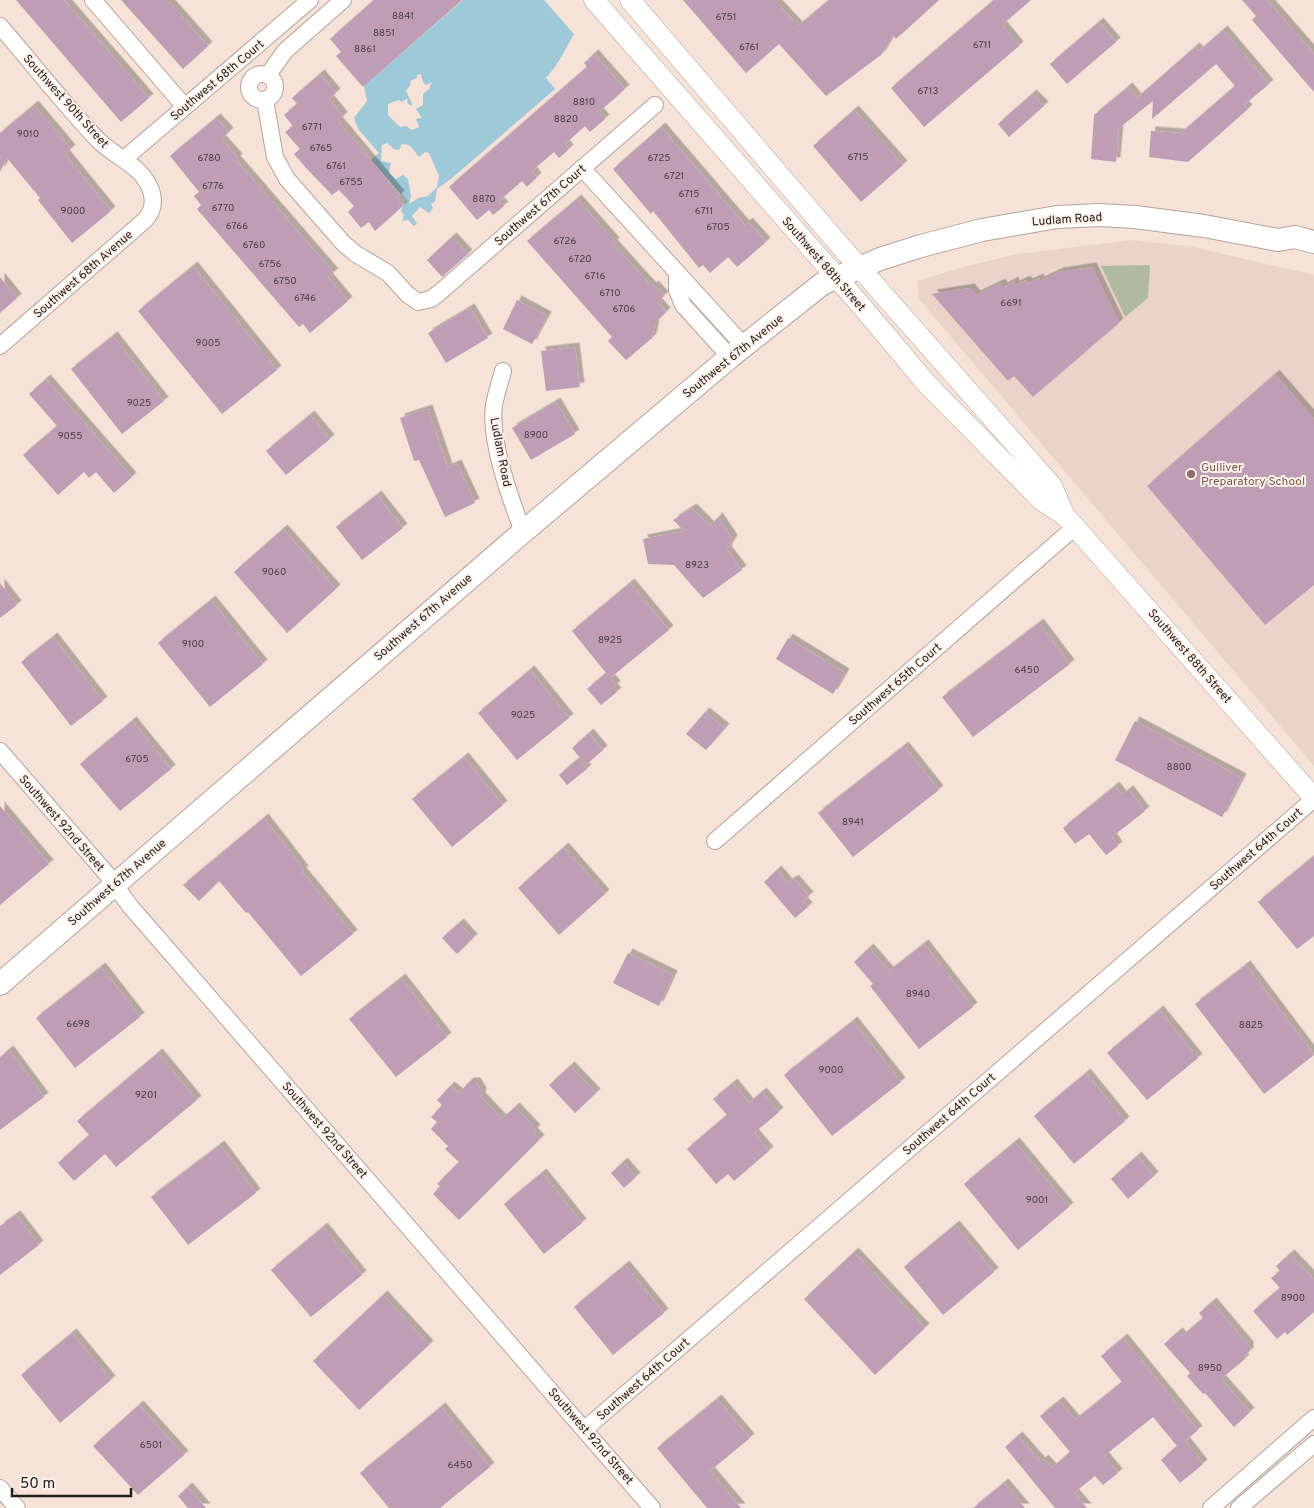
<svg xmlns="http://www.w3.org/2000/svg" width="1314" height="1508" viewBox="0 0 1314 1508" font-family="Overpass,sans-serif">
	<defs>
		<filter id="shadow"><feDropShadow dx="4.5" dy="-4.5" stdDeviation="0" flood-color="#0004"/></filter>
	</defs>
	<rect width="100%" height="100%" fill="#f6e2d6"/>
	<polygon fill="#ebd3c9" points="1134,240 1193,247 1314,275 1314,766 919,299 917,281 964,267 1017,254"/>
	<polygon fill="#afbaa1" points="1150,265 1148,298 1125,317 1101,266"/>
	<path fill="#9ec9d8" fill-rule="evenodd" d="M463 0H544L574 34C565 50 558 65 546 78L555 89 452 178 437 189 435 201 431 204 433 208 429 213 420 207 412 216 417 224 414 226 408 220 402 221 404 215 401 211 406 200 371 160 379 153 358 129 354 118 367 101 364 86ZM421 74 423 82 426 85 432 82 429 89 423 94V105L416 109 422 118 416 119 419 127 412 130 406 126 400 127 388 115V104L399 100 402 102 407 98 408 104 413 106 406 91 411 84 410 81 417 78V75ZM387 143 394 149 399 150 402 144C412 144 413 150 419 157L425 152 429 153 439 176 437 187 428 196 418 198 409 204 411 196 408 179 403 175 396 179 389 173 391 163 381 161 382 145Z"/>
	<g fill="#bf9eb5" filter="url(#shadow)">
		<polygon points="16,0 64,0 149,98 121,122"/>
		<polygon points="121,0 167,0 208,46 183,69"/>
		<polygon points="374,0 462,0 363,87 336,56 341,52 330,39"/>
		<polygon points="683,0 774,0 798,26 829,0 939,0 896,39 893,35 881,55 826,96 779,44 746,73"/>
		<polygon points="994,0 1031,0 1002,25 1019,46 924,127 891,88"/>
		<polygon points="1242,0 1267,0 1314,54 1314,92 1252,20 1256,16"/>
		<polygon points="1099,22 1116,42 1067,84 1050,64"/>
		<polygon points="1223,30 1269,84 1244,105 1248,109 1188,162 1149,157 1151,131 1181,133 1235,86 1216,64 1152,119 1153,101 1119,128 1116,162 1091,159 1094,115 1128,87 1137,98 1195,47 1199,51"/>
		<polygon points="594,54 625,89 599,112 605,119 590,132 585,126 565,144 569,149 559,158 554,152 532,171 537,177 527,187 522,181 499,201 504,206 493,215 489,210 477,220 449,187 587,67 584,63"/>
		<polygon points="320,74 336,93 329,99 343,116 338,121 400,195 397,198 403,206 375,231 369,222 361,228 348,212 354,206 339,190 332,195 306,168 294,154 300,149 285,132 293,126 284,115 297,104 292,98"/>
		<polygon points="1032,94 1044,106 1009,137 998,124"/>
		<polygon points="34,105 71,149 65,154 111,211 72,243 38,200 40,198 7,158 0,172 0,133"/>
		<polygon points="854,110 903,165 861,202 813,146"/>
		<polygon points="216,118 229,132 221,139 238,158 236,160 334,273 328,277 348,301 310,333 303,324 299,327 197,209 201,205 194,196 199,192 170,156"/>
		<polygon points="661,127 745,225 748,222 766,242 737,267 728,257 710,273 703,265 699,268 653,211 651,214 613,169"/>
		<polygon points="577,199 615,242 613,244 652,287 654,285 664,296 657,302 666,312 655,323 652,338 626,360 608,341 612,337 527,241"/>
		<polygon points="452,237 468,254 442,277 427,260"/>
		<polygon points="193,266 277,370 222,414 138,311"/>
		<polygon points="1092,267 1119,323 1033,397 1014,376 1008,381 932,294 970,288 976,295 1001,283 1003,287 1014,281 1015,285 1026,280 1028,283 1039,278 1040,281 1059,272"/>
		<polygon points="0,277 17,298 0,313"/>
		<polygon points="517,300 547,316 532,344 503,329"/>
		<polygon points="470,308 488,338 446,363 428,333"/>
		<polygon points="113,336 164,401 122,434 71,369"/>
		<polygon points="575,347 580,387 546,391 541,351"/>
		<polygon points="1275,374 1314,419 1314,585 1265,625 1147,486"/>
		<polygon points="46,379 132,477 114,493 96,472 89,478 84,472 58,495 23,455 57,426 29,394"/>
		<polygon points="556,402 575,434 531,460 512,428"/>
		<polygon points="428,409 448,468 457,464 475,503 445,517 419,460 414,461 400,418"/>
		<polygon points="310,415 330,439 286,475 266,451"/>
		<polygon points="377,495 403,528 362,560 336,527"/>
		<polygon points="692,508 710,526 718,517 733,539 727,550 742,570 703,598 674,565 648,564 643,539 684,531 673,520"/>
		<polygon points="283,529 336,589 287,633 234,572"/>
		<polygon points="0,583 17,605 0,618"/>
		<polygon points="630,583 669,630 610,678 616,685 613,688 617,692 601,705 587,689 606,673 572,631"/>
		<polygon points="211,600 263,664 210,707 158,643"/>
		<polygon points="1039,623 1070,664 973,737 942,697"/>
		<polygon points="53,637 103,701 71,726 21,662"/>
		<polygon points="788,638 845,673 833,694 776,659"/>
		<polygon points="530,670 569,718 517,760 478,713"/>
		<polygon points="705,712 725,728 706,750 686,734"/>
		<polygon points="132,721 171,769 120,811 80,764"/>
		<polygon points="1135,721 1242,778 1222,817 1115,760"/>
		<polygon points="589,733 603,750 586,765 572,748"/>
		<polygon points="904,746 939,790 853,857 818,813"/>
		<polygon points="464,757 503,805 452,847 412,799"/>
		<polygon points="578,759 587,769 567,785 559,775"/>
		<polygon points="1115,786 1122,795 1129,790 1145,811 1112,837 1118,846 1106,855 1089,834 1075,844 1063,828"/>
		<polygon points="0,806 49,864 0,905"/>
		<polygon points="264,818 304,870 302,872 353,934 301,976 248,912 246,913 219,881 199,901 183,885"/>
		<polygon points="564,847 605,894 559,935 518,888"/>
		<polygon points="1314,856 1314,936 1297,949 1258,902"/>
		<polygon points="777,870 788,883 794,879 809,896 803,901 808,907 795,918 764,882"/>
		<polygon points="459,923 473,938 457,954 442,938"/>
		<polygon points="924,944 973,1007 919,1049 870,986 873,984 854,962 869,948 889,971"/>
		<polygon points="628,953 673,975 659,1006 613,983"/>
		<polygon points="1246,965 1314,1055 1264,1094 1195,1004"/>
		<polygon points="101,967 140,1017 75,1068 36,1018"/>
		<polygon points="401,978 447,1037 396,1077 349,1019"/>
		<polygon points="1159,1010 1198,1058 1147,1100 1107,1053"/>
		<polygon points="853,1021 901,1082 832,1136 784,1075"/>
		<polygon points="9,1050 44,1097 0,1130 0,1057"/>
		<polygon points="158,1053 197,1100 116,1167 105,1154 74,1181 58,1163 89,1135 77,1121"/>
		<polygon points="570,1066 596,1093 575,1113 549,1085"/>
		<polygon points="1086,1073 1125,1121 1074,1164 1034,1116"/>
		<polygon points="469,1082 476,1082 482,1092 481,1097 502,1119 515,1107 536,1129 533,1132 540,1139 459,1220 433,1194 440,1186 437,1184 459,1162 445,1149 448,1146 431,1129 437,1122 431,1117 442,1105 437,1100 450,1086 459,1093"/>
		<polygon points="733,1083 749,1103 762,1092 779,1112 754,1133 769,1151 734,1181 728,1174 716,1184 687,1149 727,1115 713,1099"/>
		<polygon points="1015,1142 1069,1207 1018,1250 964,1184"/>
		<polygon points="220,1145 256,1193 188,1245 151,1197"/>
		<polygon points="1137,1156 1154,1176 1128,1199 1111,1179"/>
		<polygon points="623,1162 636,1177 624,1188 611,1173"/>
		<polygon points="542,1173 582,1223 544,1254 504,1204"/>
		<polygon points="16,1215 39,1245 0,1275 0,1226"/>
		<polygon points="955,1225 994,1272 943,1315 904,1267"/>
		<polygon points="323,1227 362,1275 311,1317 271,1270"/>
		<polygon points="854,1252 925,1328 875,1375 804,1299"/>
		<polygon points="1290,1254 1314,1279 1314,1312 1287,1335 1285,1332 1277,1339 1253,1311 1280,1288 1271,1278 1280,1271 1276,1266"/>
		<polygon points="625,1265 664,1313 613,1355 574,1307"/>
		<polygon points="383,1295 429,1345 359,1410 313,1361"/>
		<polygon points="1212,1302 1249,1346 1249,1352 1243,1357 1245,1359 1221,1379 1250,1412 1234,1427 1205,1393 1203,1394 1187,1376 1190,1373 1164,1344 1178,1332 1182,1336 1203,1318 1199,1313"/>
		<polygon points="72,1333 111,1380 60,1423 21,1375"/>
		<polygon points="1123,1338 1198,1430 1185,1441 1203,1464 1180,1483 1161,1460 1177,1446 1153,1417 1104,1456 1118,1473 1103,1485 1095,1476 1074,1493 1087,1508 1055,1508 1005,1447 1018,1436 1041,1462 1044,1459 1052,1468 1070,1452 1040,1416 1059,1401 1075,1420 1122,1382 1101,1356"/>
		<polygon points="717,1399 750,1438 710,1471 741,1508 707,1508 657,1448"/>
		<polygon points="139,1405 184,1455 138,1495 93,1446"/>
		<polygon points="441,1407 490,1467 440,1508 389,1508 360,1473"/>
		<polygon points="1004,1483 1025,1508 973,1508"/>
		<polygon points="188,1487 206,1508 188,1508 178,1496"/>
	</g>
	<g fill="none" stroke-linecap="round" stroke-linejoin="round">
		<defs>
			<g id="minor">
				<polyline points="93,0 185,107"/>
				<path d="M0 26C32 63 63 103 97 139 113 156 137 163 148 184 155 197 155 209 145 220L0 346"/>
				<circle cx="262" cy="87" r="13"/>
				<polyline points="268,75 285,51 343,0"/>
				<polyline points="265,100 275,157 287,179 344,244 356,254 388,273 407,294 418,302 431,299 439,293 655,105"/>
				<polyline points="124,159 310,0"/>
				<polyline points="582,168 744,346"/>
				<polyline points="677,275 677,290 683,305 730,357"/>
				<path d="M503 371C500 382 496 394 494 405 489 440 510 498 523 532"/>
				<polyline points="0,751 106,873 130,906 652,1508"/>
				<polyline points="715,841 1075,527"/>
				<polyline points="585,1429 1314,799"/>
				<polyline points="0,1488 17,1508"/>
				<polyline points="1211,1508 1314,1418"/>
				<polyline points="1239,1508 1314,1444"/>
			</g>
			<g id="tertiary">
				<polyline points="594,0 858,302 927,384 1041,500 1065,516"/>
				<polyline points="630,0 837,242 1052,486 1065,516 1075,527 1314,798"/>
			</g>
			<polyline id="secondary" points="0,984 523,532 730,357 822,284 880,259 921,246 982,230 1057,217 1099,215 1135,217 1204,226 1278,240 1295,237 1314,242"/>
		</defs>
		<use href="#minor" stroke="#b6a398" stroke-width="18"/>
		<use href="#tertiary" stroke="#b6a398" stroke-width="21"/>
		<use href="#secondary" stroke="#b6a398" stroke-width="24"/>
		<use href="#minor" stroke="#fff" stroke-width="16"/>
		<use href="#tertiary" stroke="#fff" stroke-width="20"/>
		<use href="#secondary" stroke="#fff" stroke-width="22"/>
	</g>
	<circle fill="#8d6e63" stroke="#fdf1e9" stroke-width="2" cx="1191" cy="474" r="5"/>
	<g text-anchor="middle" stroke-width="4" stroke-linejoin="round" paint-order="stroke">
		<g font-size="10" fill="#4b3d40">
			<text x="403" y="19">8841</text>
			<text x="726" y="20">6751</text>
			<text x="384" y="36">8851</text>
			<text x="982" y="48">6711</text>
			<text x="749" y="50">6761</text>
			<text x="365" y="52">8861</text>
			<text x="928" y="94">6713</text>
			<text x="584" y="105">8810</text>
			<text x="566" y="122">8820</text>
			<text x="312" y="130">6771</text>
			<text x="28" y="137">9010</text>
			<text x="321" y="151">6765</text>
			<text x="858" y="160">6715</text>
			<text x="209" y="161">6780</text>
			<text x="659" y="161">6725</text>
			<text x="336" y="169">6761</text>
			<text x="674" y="179">6721</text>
			<text x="351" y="185">6755</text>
			<text x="213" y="189">6776</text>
			<text x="689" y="197">6715</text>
			<text x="484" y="202">8870</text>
			<text x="223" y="211">6770</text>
			<text x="73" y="214">9000</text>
			<text x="704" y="214">6711</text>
			<text x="237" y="229">6766</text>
			<text x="718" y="230">6705</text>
			<text x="565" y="244">6726</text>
			<text x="254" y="248">6760</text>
			<text x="580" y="262">6720</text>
			<text x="270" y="267">6756</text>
			<text x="595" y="279">6716</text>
			<text x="285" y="284">6750</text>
			<text x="610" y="296">6710</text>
			<text x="305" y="301">6746</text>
			<text x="1011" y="306">6691</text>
			<text x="624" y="312">6706</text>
			<text x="208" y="346">9005</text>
			<text x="139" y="406">9025</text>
			<text x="536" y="438">8900</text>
			<text x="70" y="439">9055</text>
			<text x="697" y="568">8923</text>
			<text x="274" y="575">9060</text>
			<text x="610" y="643">8925</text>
			<text x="193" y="647">9100</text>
			<text x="1027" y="673">6450</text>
			<text x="523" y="718">9025</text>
			<text x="137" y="762">6705</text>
			<text x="1179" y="770">8800</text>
			<text x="853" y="825">8941</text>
			<text x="918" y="997">8940</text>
			<text x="78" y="1027">6698</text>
			<text x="1251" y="1028">8825</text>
			<text x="831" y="1073">9000</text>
			<text x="146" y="1098">9201</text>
			<text x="1037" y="1203">9001</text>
			<text x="1293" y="1301">8900</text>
			<text x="1210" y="1371">8950</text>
			<text x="151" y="1448">6501</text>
			<text x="460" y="1468">6450</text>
		</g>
		<g font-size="12" fill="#241d19" stroke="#fdf1e9">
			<text transform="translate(217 80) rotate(-40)" y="4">Southwest 68th Court</text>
			<text transform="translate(66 101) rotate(48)" y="4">Southwest 90th Street</text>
			<text transform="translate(540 205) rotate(-41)" y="4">Southwest 67th Court</text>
			<text transform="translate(1067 219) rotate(-4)" y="4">Ludlam Road</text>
			<text transform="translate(824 264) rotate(49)" y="4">Southwest 88th Street</text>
			<text transform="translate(83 274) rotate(-41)" y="4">Southwest 68th Avenue</text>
			<text transform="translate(733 356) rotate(-39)" y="4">Southwest 67th Avenue</text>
			<text transform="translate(501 452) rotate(79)" y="4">Ludlam Road</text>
			<text transform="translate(423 617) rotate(-41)" y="4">Southwest 67th Avenue</text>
			<text transform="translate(1190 656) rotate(49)" y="4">Southwest 88th Street</text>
			<text transform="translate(895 684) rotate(-41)" y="4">Southwest 65th Court</text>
			<text transform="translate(62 823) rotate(49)" y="4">Southwest 92nd Street</text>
			<text transform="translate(1256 849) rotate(-41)" y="4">Southwest 64th Court</text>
			<text transform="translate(117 882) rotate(-41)" y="4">Southwest 67th Avenue</text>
			<text transform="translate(949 1114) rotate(-41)" y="4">Southwest 64th Court</text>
			<text transform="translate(325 1130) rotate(49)" y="4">Southwest 92nd Street</text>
			<text transform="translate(643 1379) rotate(-41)" y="4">Southwest 64th Court</text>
			<text transform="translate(591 1436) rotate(49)" y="4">Southwest 92nd Street</text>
		</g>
		<g font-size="12" fill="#785e54" stroke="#fdf1e9" text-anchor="start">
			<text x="1201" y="471">Gulliver<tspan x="1201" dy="14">Preparatory School</tspan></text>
		</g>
	</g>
	<path d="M12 1488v8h119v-8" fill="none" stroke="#241d19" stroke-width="2.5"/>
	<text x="20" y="1488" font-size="15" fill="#241d19" stroke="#fdf1e9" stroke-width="4" paint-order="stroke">50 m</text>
</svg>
